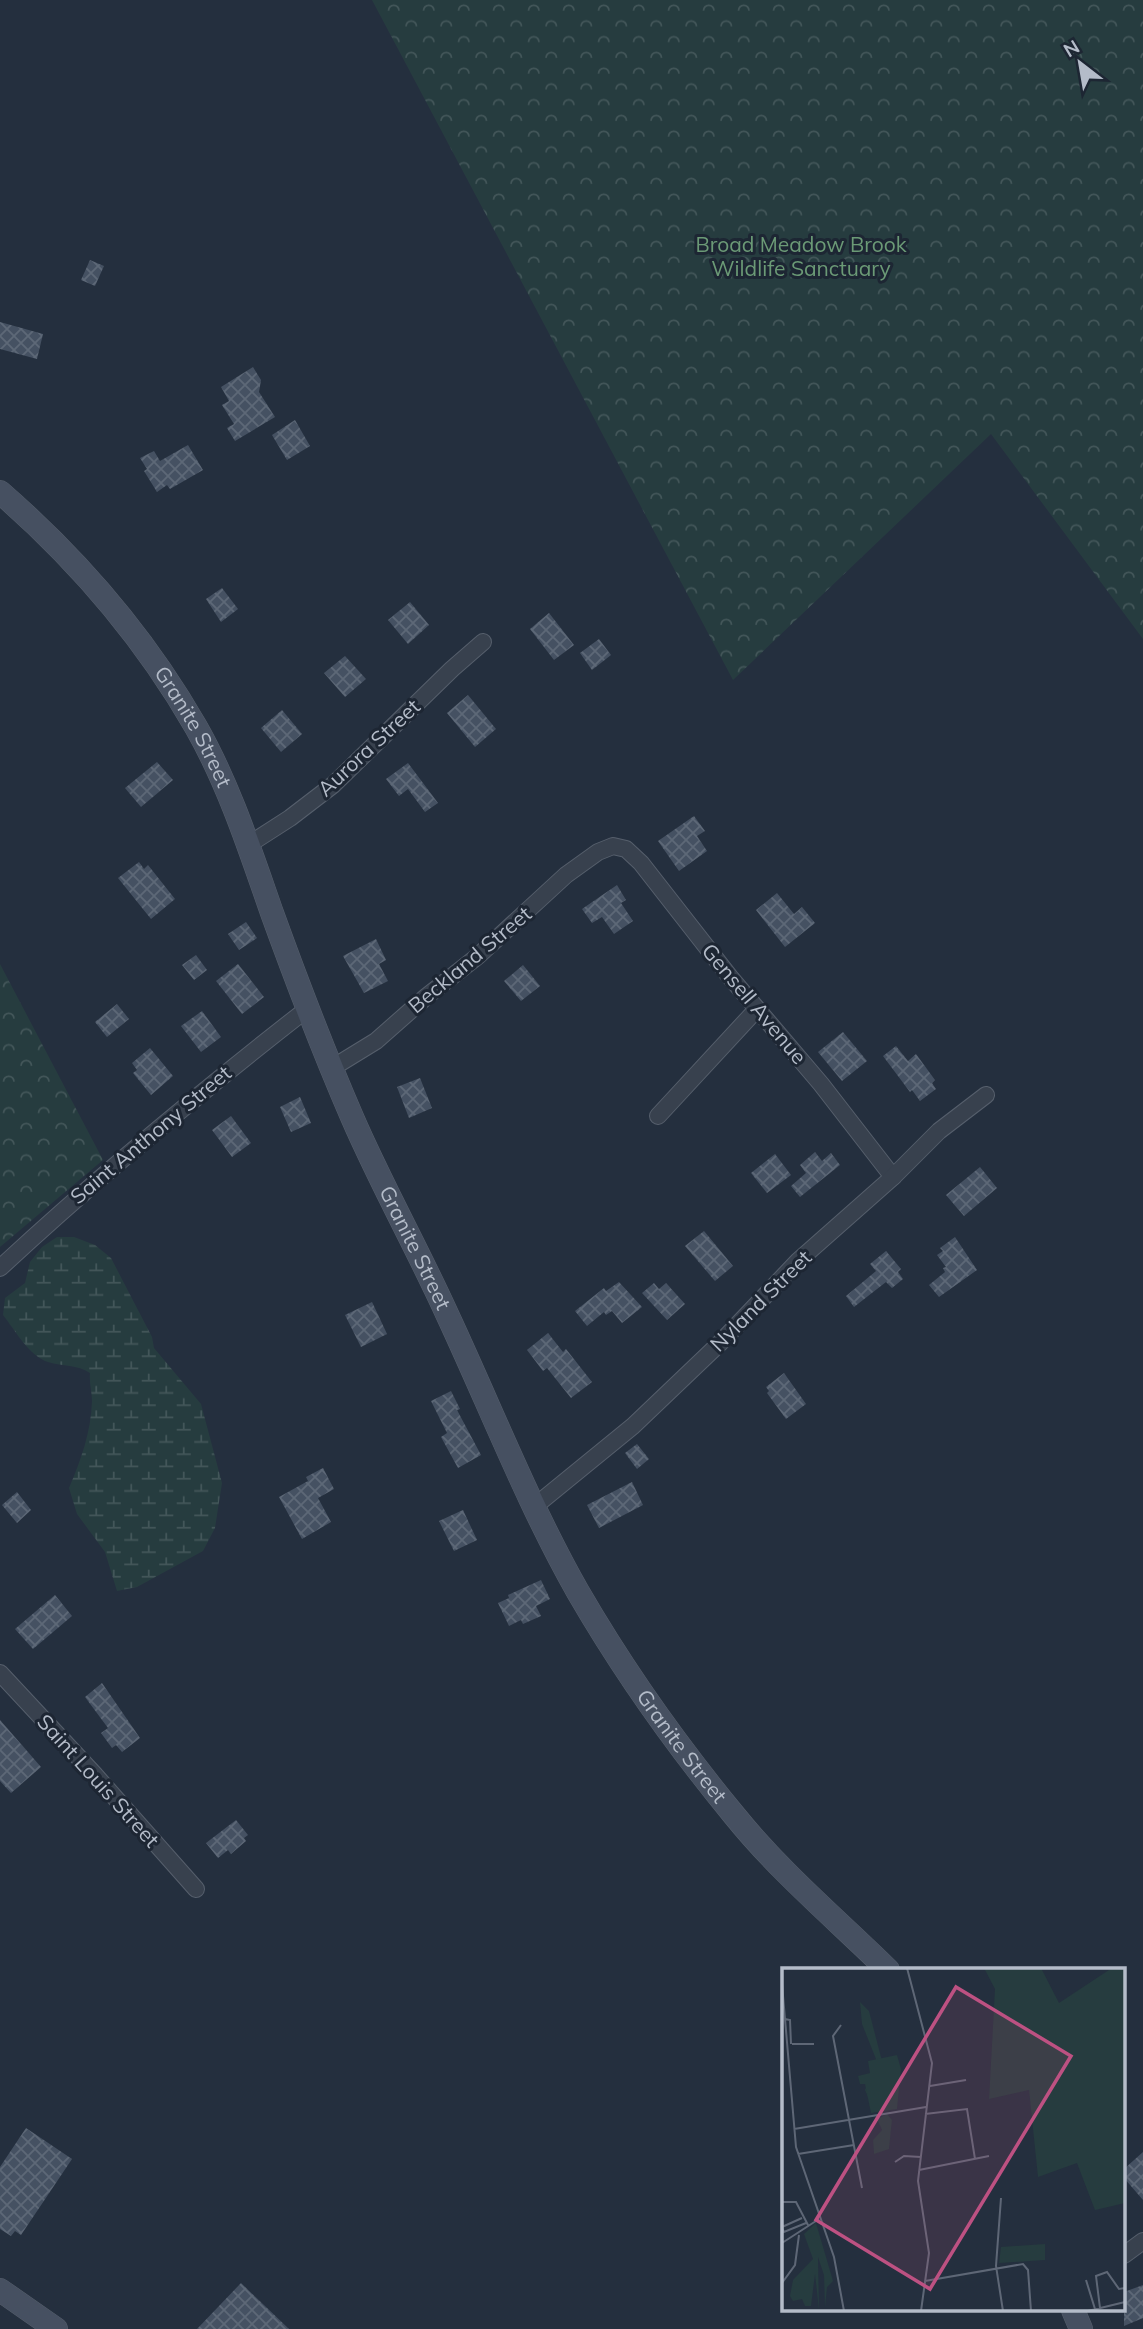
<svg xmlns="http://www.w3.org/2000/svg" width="1143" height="2329" viewBox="0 0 1143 2329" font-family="Mulish,sans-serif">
	<defs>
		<pattern id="wetland-marsh" width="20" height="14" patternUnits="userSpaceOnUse" patternTransform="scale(1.75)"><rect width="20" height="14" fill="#263c3f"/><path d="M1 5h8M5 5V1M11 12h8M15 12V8" fill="none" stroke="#435659"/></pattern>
		<pattern id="park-crowns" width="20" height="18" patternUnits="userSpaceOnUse" patternTransform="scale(1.75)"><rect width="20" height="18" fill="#263c3f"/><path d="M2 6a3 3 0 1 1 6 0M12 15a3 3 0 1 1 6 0" fill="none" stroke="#435659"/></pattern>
		<pattern id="building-cross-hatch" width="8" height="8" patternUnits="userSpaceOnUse" patternTransform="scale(1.75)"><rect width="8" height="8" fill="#455162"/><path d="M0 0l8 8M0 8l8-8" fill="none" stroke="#5d6877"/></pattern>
	</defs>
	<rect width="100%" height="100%" fill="#242f3e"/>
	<path fill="url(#wetland-marsh)" d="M57 1237H74L95 1245 111 1258 152 1337 154 1348 201 1404 222 1483 215 1528 203 1551 137 1587 117 1591 105 1552 77 1514 69 1488C81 1460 91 1432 92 1401 92 1392 89 1383 90 1373 77 1364 63 1367 48 1362 29 1356 15 1330 3 1315L5 1298 25 1283 30 1262 42 1247Z"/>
	<g fill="url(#park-crowns)">
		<polygon points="372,0 1143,0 1143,639 991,434 733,680"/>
		<polygon points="0,964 103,1160 0,1247"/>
	</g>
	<g fill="url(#building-cross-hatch)">
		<polygon points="90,260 104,266 95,286 81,280"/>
		<polygon points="0,322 43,334 37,359 0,349"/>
		<polygon points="253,367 261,380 259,392 275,417 235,441 227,428 234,424 222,405 229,401 221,387"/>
		<polygon points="295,420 310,446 287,460 272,435"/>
		<polygon points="188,445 203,470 170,489 167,485 157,492 144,471 147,469 140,458 154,451 160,461"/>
		<polygon points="222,588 238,609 221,622 206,599"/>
		<polygon points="410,602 429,625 408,644 388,620"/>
		<polygon points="549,613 574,645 554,660 530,629"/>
		<polygon points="599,639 611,655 592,670 580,653"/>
		<polygon points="345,656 366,679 345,697 324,673"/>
		<polygon points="468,695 496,729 475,747 447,713"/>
		<polygon points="282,710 302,734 281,752 261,728"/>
		<polygon points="157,762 173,780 141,807 125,788"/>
		<polygon points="408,763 438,803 425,812 408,789 399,796 386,779"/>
		<polygon points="694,816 705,831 697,836 707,851 679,871 658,841"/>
		<polygon points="139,862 144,869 148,865 175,899 151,919 118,878"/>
		<polygon points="617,885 626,900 621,903 633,921 614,934 602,917 592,923 582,909"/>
		<polygon points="777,893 794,914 802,907 815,923 785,947 756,910"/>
		<polygon points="246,922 257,938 239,950 228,934"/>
		<polygon points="376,939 386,960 379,964 388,981 364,993 343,956"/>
		<polygon points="196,955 207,970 194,980 182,965"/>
		<polygon points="238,964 264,997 242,1014 216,981"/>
		<polygon points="523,965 540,986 521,1001 504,981"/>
		<polygon points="117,1004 129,1019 107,1037 95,1022"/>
		<polygon points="202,1011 221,1037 201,1052 181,1026"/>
		<polygon points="843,1032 867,1061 842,1081 818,1052"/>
		<polygon points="896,1046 908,1061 916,1054 935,1080 932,1083 936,1089 920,1101 912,1090 910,1092 883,1056"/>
		<polygon points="150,1048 173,1076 151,1095 133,1073 137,1070 132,1063"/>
		<polygon points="420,1078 432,1108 409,1118 397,1087"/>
		<polygon points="300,1097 311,1123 291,1132 280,1107"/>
		<polygon points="231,1116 251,1143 232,1157 212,1130"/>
		<polygon points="815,1152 822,1161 831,1153 840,1165 800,1197 791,1186 806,1173 800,1165"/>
		<polygon points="775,1154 791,1175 767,1193 751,1173"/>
		<polygon points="980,1167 997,1188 964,1216 946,1195"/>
		<polygon points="704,1231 733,1266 715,1281 685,1246"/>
		<polygon points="955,1237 977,1270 939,1297 929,1285 945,1272 943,1268 946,1267 937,1255 943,1251 940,1248"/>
		<polygon points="886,1251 901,1269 898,1272 903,1279 892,1288 886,1282 854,1307 846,1296 876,1271 870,1264"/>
		<polygon points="619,1282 642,1307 622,1323 612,1311 606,1315 604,1312 587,1326 575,1311 604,1288 606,1291"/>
		<polygon points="654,1283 659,1289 666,1283 685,1304 667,1320 642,1293"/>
		<polygon points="372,1302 387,1334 361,1347 345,1315"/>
		<polygon points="548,1333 563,1352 566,1349 592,1382 571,1398 547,1368 543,1371 527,1350"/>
		<polygon points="784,1373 806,1404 786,1419 767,1393 769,1391 766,1387"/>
		<polygon points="451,1391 460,1409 457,1410 481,1455 458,1468 441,1437 447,1433 431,1401"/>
		<polygon points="637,1444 649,1459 637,1469 625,1453"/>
		<polygon points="323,1468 334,1489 318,1498 331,1522 302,1539 279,1497 308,1481 306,1477"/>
		<polygon points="632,1482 643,1505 599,1528 587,1505"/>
		<polygon points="17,1492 31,1510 17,1523 2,1505"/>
		<polygon points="463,1510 477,1540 454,1551 439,1521"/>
		<polygon points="541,1580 550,1599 536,1606 541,1616 523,1624 521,1620 509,1626 498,1603 509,1598 508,1595"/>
		<polygon points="55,1595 72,1616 33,1649 15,1629"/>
		<polygon points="102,1683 140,1738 122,1752 116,1745 112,1748 101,1733 108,1728 85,1697"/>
		<polygon points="0,1720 41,1767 11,1793 0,1781"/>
		<polygon points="236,1820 248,1835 244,1838 246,1841 231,1854 228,1850 218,1858 206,1843"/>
		<polygon points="26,2128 72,2159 21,2235 15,2231 11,2236 0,2229 0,2167"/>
		<polygon points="1143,2152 1143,2200 1124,2178 1124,2169"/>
		<polygon points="241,2283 289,2329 197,2329"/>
		<polygon points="1143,2285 1143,2318 1124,2326 1124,2292"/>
	</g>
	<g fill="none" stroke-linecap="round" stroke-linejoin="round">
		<defs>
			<g id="street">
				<polyline points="248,845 290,818 333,785 452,669 483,642"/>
				<polyline points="332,1068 376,1041 427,996 478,956 566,875 598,852 613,846 626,849 641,863 730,977 821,1084 893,1177"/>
				<polyline points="658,1116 757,1009"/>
				<path d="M0 1268C98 1177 202 1091 307 1009"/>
				<polyline points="535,1506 633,1426 720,1343 798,1261 893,1177 939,1131 986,1095"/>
				<polyline points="0,1673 95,1775 196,1889"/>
				<polyline points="1124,2255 1143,2241"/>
			</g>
			<g id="secondary">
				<path id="s1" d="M0 492C77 559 145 638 196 727 229 785 250 850 272 913 297 982 323 1050 352 1117 381 1184 417 1248 447 1314 490 1406 528 1504 578 1592 622 1668 678 1747 734 1815 780 1872 836 1919 888 1970"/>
				<polyline points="0,2290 56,2329"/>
				<polyline points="1073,2310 1081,2329"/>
			</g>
		</defs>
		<use href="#street" stroke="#565f6c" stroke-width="18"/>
		<use href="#secondary" stroke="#565f6c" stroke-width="24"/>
		<use href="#street" stroke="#38414e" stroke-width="16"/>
		<use href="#secondary" stroke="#465061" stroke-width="23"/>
	</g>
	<g text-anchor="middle" stroke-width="6" stroke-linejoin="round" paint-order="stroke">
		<g font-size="21" fill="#6b9a76" stroke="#1d2633">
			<text x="801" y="252">Broad Meadow Brook<tspan x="801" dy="24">Wildlife Sanctuary</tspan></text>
		</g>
		<g font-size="21" fill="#b4bcc9" stroke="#1d2633">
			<text dy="7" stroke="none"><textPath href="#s1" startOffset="306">Granite Street</textPath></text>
			<text transform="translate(369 748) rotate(-43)" y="7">Aurora Street</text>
			<text transform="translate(470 960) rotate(-40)" y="7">Beckland Street</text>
			<text transform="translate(754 1004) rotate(50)" y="7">Gensell Avenue</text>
			<text transform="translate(151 1135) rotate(-40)" y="7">Saint Anthony Street</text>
			<text dy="7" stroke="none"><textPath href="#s1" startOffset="873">Granite Street</textPath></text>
			<text transform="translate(761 1301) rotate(-45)" y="7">Nyland Street</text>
			<text dy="7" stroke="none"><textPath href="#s1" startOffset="1440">Granite Street</textPath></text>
			<text transform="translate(98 1781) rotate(48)" y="7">Saint Louis Street</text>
		</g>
	</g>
	<g transform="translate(782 1968)">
		<rect width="343" height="343" fill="#242f3e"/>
		<path d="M78 34 87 43 100 93 117 122 90 138 83 122 94 91 80 56ZM105 146 110 152 107 181 92 186 91 172 100 162 95 151ZM34 255 51 313 45 319 43 340 42 307 36 289 37 342 33 306 29 338H23L20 331 11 333 8 328 11 312 31 291 22 266Z" fill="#263c3f"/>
		<path d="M202 0H259L277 35 330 0H343V235L313 242 295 195 256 209 247 122 207 131 213 21ZM115 87 119 101 115 141 89 145 83 116H78L76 108 88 105 86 93ZM263 276V292L217 295 219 279Z" fill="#263c3f"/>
		<path fill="none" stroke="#5e6776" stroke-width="2" d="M125 0 150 95 136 213 147 285 139 343M0 16 14 179 52 289 62 343M3 51 8 52 9 76M59 57 51 68 80 220M10 76H32M148 118 184 112M143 146 185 141 193 191M12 161 144 139M16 186 72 177M113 194 122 188 139 189M137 202 207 188M219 230 214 298 221 343M0 234H14L26 257M0 259 20 250M0 260 2 264 24 255M0 275 37 251M304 312 313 341M143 313 241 296 246 302 249 343M0 315 13 297 17 267M318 340 314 308 325 304 337 321 343 320M306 343 343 334"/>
		<path fill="#bd5182" fill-opacity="0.15" stroke="#bd5182" stroke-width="3.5" d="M174 19 289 88 148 321 34 252Z"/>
		<rect width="343" height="343" fill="none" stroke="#b4bcc9" stroke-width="3.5"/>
	</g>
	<g transform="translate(1080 63) rotate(329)" stroke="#1d2633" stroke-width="5" paint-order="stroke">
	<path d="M0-5L12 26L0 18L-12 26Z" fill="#b4bcc9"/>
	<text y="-10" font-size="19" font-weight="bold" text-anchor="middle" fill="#b4bcc9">N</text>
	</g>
</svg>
